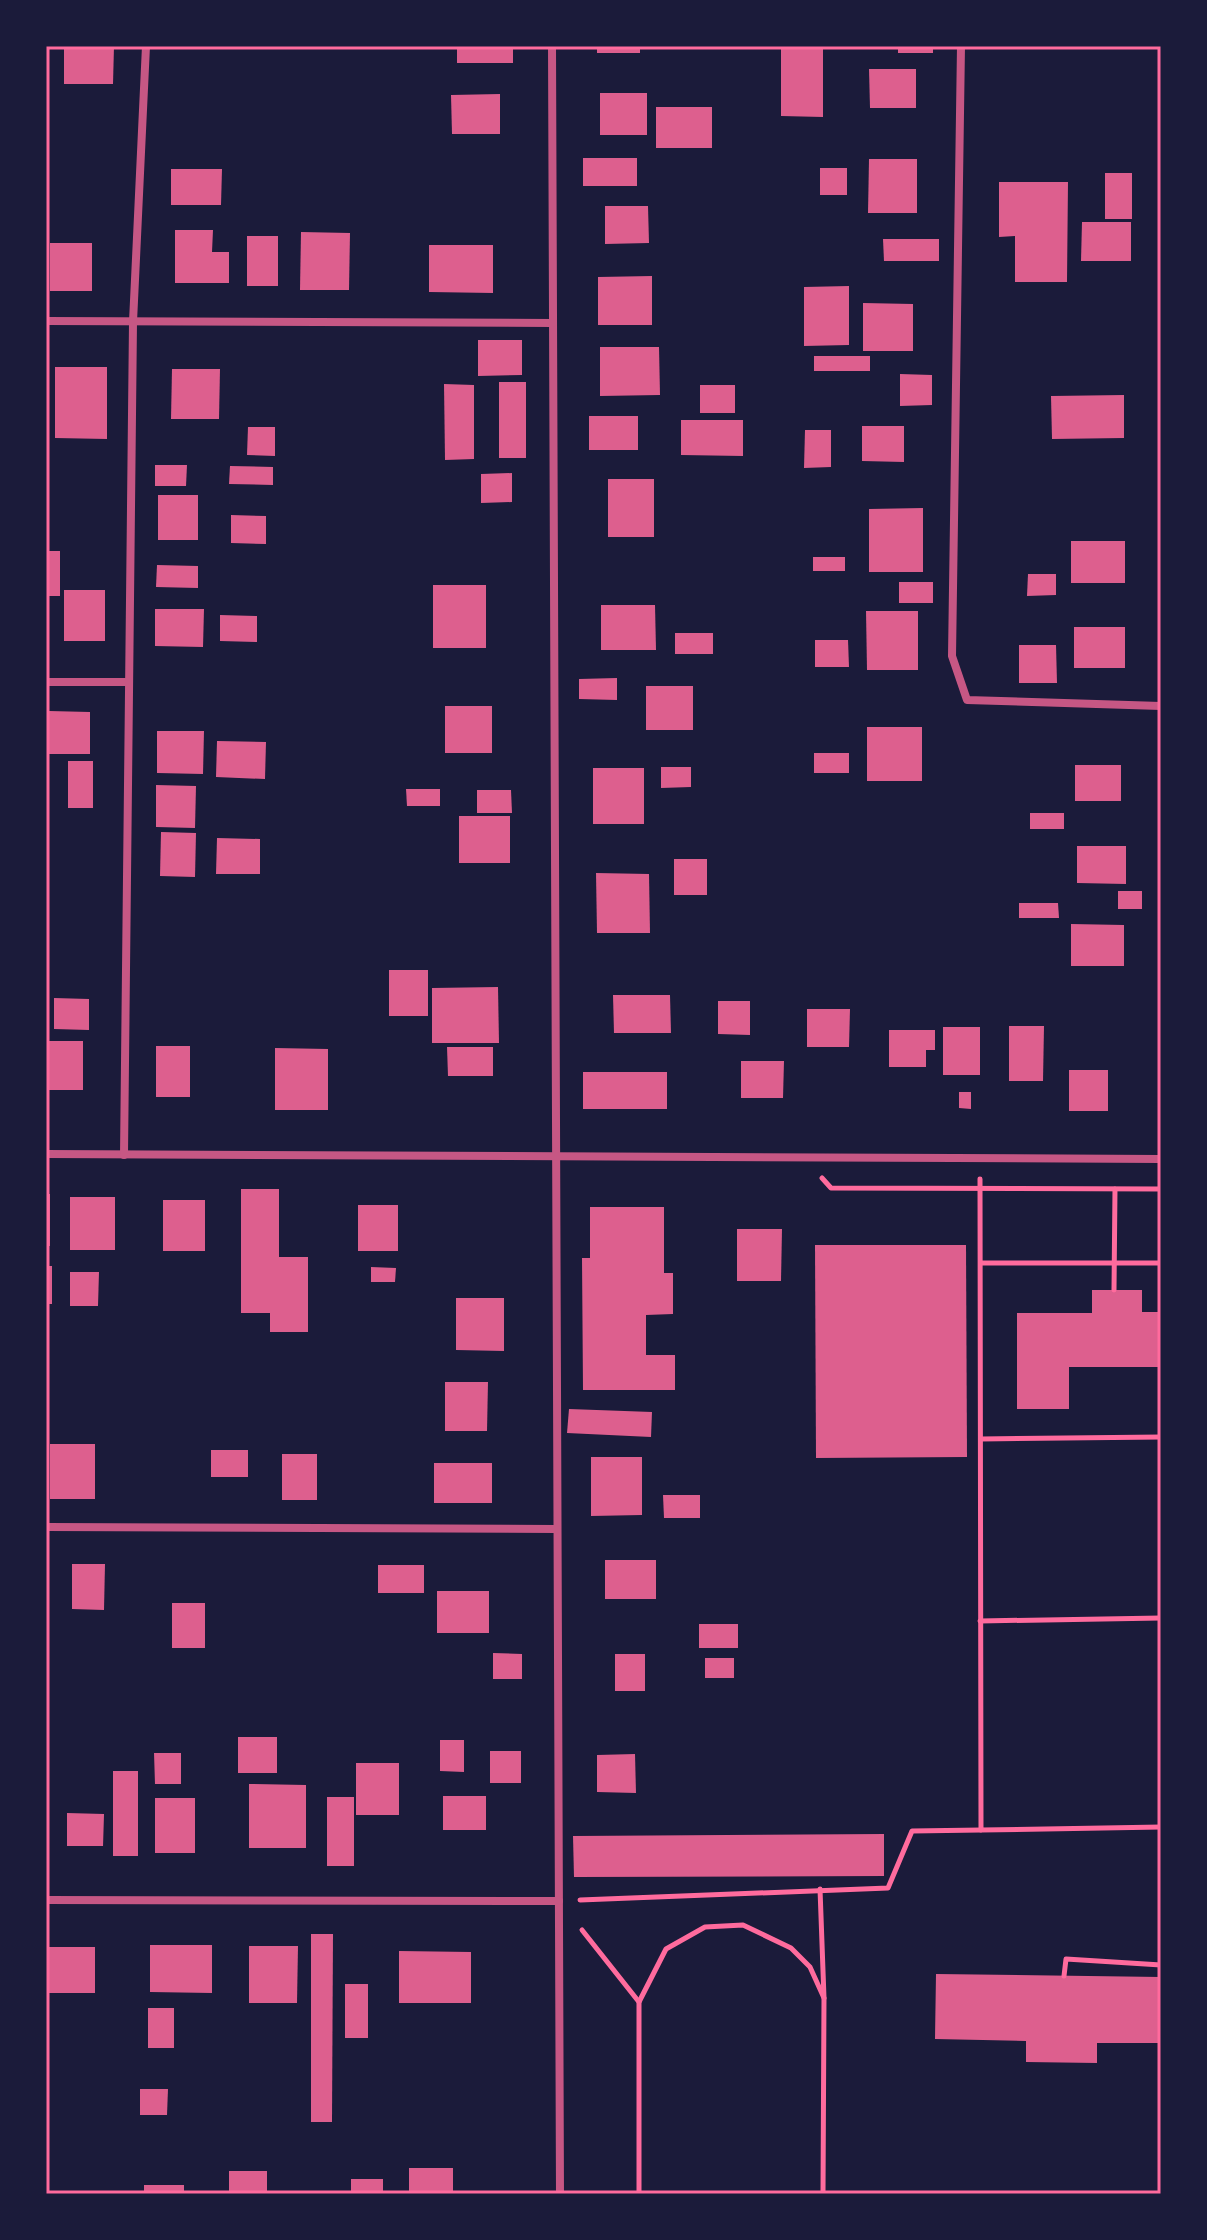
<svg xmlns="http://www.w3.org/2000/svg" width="1207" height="2240" viewBox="0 0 1207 2240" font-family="Manrope,sans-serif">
	<rect width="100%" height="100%" fill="#1b1b3a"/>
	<g fill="#dd5f8e">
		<polygon points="64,46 114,46 113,84 64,84"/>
		<rect x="457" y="46" width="56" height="17"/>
		<rect x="597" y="46" width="43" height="7"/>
		<rect x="898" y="46" width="35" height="7"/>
		<polygon points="781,47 823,47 823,117 781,116"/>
		<polygon points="869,69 916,69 916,108 870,108"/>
		<rect x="600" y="93" width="47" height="42"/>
		<polygon points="500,94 500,134 452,134 451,95"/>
		<rect x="656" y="107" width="56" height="41"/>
		<rect x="583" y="158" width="54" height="28"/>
		<polygon points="869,159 917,159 917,213 868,213"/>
		<rect x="820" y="168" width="27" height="27"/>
		<polygon points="171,169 222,169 221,205 171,205"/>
		<rect x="1105" y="173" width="27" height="46"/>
		<polygon points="999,182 1068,182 1067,282 1015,282 1015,236 999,237"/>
		<polygon points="605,206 648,206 649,243 605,244"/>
		<polygon points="1082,222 1131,222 1131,261 1081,261"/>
		<polygon points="175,230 213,230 212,252 229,252 229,283 175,283"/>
		<polygon points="301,232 350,233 349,290 300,290"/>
		<rect x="247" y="236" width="31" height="50"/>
		<polygon points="883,239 939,239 939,261 884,261"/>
		<rect x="50" y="243" width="42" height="48"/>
		<polygon points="429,245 493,245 493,293 429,292"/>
		<polygon points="652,276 652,325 598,325 598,277"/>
		<polygon points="849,286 849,345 804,346 804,287"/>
		<polygon points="863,303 913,304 913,351 863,351"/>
		<polygon points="478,340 522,340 522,375 478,376"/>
		<polygon points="600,347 659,347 660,395 600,396"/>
		<rect x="814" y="356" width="56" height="15"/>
		<polygon points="55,367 107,367 107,439 55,438"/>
		<polygon points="172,369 220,369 219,419 171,419"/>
		<polygon points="900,374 932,375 932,405 900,406"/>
		<rect x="499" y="382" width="27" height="76"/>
		<polygon points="444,384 474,385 474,459 445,460"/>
		<rect x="700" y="385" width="35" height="28"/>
		<polygon points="1124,395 1124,438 1052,439 1051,396"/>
		<rect x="589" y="416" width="49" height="34"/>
		<polygon points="681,420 743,420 743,456 681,455"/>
		<polygon points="862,426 904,426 904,462 862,461"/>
		<polygon points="248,427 275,427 275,456 247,455"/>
		<polygon points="805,430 831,430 831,467 804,468"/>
		<polygon points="155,465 187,465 186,486 155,486"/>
		<polygon points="230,466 273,467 273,485 229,484"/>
		<polygon points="512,473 512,502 481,503 481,474"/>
		<rect x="608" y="479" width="46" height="58"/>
		<rect x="158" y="495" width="40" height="45"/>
		<polygon points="923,508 923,572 869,572 869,509"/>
		<polygon points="231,515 266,516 266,544 231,543"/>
		<rect x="1071" y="541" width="54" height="42"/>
		<rect x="46" y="551" width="14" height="45"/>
		<rect x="813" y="557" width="32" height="14"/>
		<polygon points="157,565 198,566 198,588 156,587"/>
		<polygon points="1028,574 1056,574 1056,595 1027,596"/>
		<rect x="899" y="582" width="34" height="21"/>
		<rect x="433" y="585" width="53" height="63"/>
		<rect x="64" y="590" width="41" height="51"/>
		<polygon points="601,605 655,605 656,650 601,650"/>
		<polygon points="155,609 204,609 203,647 155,646"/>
		<polygon points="866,611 918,611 918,670 867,670"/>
		<polygon points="220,615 257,616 257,642 220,641"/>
		<rect x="1074" y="627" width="51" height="41"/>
		<rect x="675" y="633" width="38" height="21"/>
		<polygon points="815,640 848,640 849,667 815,667"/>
		<polygon points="1019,645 1056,645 1057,683 1019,683"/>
		<polygon points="617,678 617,700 579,699 579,679"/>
		<rect x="646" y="686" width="47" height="44"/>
		<rect x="445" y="706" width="47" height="47"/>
		<polygon points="49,711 90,712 90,754 49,754"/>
		<rect x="867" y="727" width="55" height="54"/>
		<polygon points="157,731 204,731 203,774 157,773"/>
		<polygon points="217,741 266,742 265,779 216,777"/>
		<rect x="814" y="753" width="35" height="20"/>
		<rect x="68" y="761" width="25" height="47"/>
		<rect x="1075" y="765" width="46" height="36"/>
		<polygon points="661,767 691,767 691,787 661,788"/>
		<rect x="593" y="768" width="51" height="56"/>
		<polygon points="156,785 196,786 195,828 156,827"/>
		<polygon points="406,789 440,789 440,806 407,806"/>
		<polygon points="477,790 511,790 512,813 477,813"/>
		<rect x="1030" y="813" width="34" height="16"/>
		<rect x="459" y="816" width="51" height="47"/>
		<polygon points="161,832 196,833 195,877 160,876"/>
		<polygon points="217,838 260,839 260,874 216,874"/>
		<polygon points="1077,846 1126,846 1126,884 1077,883"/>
		<rect x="674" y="859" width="33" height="36"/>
		<polygon points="596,873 649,874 650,933 597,933"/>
		<rect x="1118" y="891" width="24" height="18"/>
		<polygon points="1019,903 1058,903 1059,918 1019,918"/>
		<polygon points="1071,924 1124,925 1124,966 1071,966"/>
		<rect x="389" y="970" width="39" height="46"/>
		<polygon points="498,987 499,1043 432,1043 432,988"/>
		<polygon points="613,995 670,995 671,1033 614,1033"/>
		<polygon points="54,998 89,999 89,1030 54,1029"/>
		<polygon points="718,1001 750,1001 750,1035 718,1034"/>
		<polygon points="807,1009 850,1009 849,1047 807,1047"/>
		<polygon points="1009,1026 1044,1026 1043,1081 1009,1081"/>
		<rect x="943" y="1027" width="37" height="48"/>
		<polygon points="889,1030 935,1030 935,1050 926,1050 926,1067 889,1067"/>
		<rect x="46" y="1041" width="37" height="49"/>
		<rect x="156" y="1046" width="34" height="51"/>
		<polygon points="447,1047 493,1047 493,1076 448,1076"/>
		<polygon points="275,1048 328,1049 328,1110 275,1110"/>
		<polygon points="741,1061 784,1061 783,1098 741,1098"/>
		<rect x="1069" y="1070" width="39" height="41"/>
		<rect x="583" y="1072" width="84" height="37"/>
		<polygon points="959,1092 971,1092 971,1109 959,1108"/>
		<polygon points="241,1189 279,1189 279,1257 308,1257 308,1332 270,1332 270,1313 241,1313"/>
		<rect x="46" y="1194" width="4" height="52"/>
		<rect x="70" y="1197" width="45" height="53"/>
		<rect x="163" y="1200" width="42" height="51"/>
		<rect x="358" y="1205" width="40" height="46"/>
		<polygon points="590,1207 664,1207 664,1273 673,1273 673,1314 646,1315 646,1355 675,1355 675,1390 583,1390 582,1258 590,1258"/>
		<polygon points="737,1229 782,1229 781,1281 737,1281"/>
		<polygon points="815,1245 966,1245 967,1457 816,1458"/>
		<rect x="46" y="1266" width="6" height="38"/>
		<polygon points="371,1267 396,1268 395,1282 371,1282"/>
		<polygon points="70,1272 99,1272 98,1306 70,1306"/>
		<polygon points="1092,1290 1142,1290 1142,1312 1161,1312 1161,1367 1069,1367 1069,1409 1017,1409 1017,1313 1092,1313"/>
		<polygon points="456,1298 504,1298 504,1351 456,1350"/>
		<polygon points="445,1382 488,1382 487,1431 445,1431"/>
		<polygon points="569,1409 652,1412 651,1437 567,1433"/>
		<rect x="50" y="1444" width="45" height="55"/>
		<rect x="211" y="1450" width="37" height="27"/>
		<rect x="282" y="1454" width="35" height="46"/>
		<polygon points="591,1457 642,1457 642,1515 591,1516"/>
		<rect x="434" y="1463" width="58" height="40"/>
		<polygon points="663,1495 700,1495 700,1518 664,1518"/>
		<rect x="605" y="1560" width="51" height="39"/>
		<polygon points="72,1564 105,1564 104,1610 72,1609"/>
		<rect x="378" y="1565" width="46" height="28"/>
		<rect x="437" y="1591" width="52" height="42"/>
		<rect x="172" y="1603" width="33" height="45"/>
		<rect x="699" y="1624" width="39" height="24"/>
		<polygon points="493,1653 522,1654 522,1679 493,1679"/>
		<rect x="615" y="1654" width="30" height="37"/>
		<rect x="705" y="1658" width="29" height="20"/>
		<rect x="238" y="1737" width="39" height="36"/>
		<polygon points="440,1740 464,1740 464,1772 440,1771"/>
		<rect x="490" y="1751" width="31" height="32"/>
		<polygon points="154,1753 181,1753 181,1784 155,1784"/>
		<polygon points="635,1754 636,1793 597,1792 597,1755"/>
		<rect x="356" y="1763" width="43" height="52"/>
		<rect x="113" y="1771" width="25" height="85"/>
		<polygon points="249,1784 306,1785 306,1848 249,1848"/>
		<rect x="443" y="1796" width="43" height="34"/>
		<rect x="327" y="1797" width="27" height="69"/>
		<rect x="155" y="1798" width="40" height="55"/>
		<polygon points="67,1813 104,1814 103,1846 67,1846"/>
		<polygon points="884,1834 884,1876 574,1877 573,1836"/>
		<polygon points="311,1934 333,1934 332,2122 311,2122"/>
		<polygon points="150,1945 212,1945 212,1993 150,1992"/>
		<polygon points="249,1946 298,1946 297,2003 249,2003"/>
		<rect x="48" y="1947" width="47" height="46"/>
		<polygon points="399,1951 471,1952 471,2003 399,2003"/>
		<polygon points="936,1974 1161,1977 1161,2043 1097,2043 1097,2063 1026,2062 1026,2041 935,2039"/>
		<rect x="345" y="1984" width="23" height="54"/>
		<rect x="148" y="2008" width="26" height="40"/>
		<polygon points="140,2089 168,2089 167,2115 140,2115"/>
		<rect x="409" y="2168" width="44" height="26"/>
		<rect x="229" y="2171" width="38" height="23"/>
		<rect x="351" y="2179" width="32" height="15"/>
		<rect x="144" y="2185" width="40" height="9"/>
	</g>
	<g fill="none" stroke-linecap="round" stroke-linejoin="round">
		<g stroke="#ff6b9d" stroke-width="5">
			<polyline points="822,1178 831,1188 1161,1189"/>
			<polyline points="980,1179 981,1830 1161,1827"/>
			<polyline points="982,1263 1161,1263"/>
			<polyline points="1114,1290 1115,1189"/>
			<polyline points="981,1439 1161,1437"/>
			<polyline points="980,1621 1161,1618"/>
			<polyline points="820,1889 824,1998 823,2194"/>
			<polyline points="580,1900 888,1888 912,1831 981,1830"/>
			<polyline points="582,1930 639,2002"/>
			<polyline points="1064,1976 1066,1959 1161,1965"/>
			<polyline points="639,2194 639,2002 666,1949 705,1927 743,1925 791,1948 810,1967 824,1998"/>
		</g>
		<g stroke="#c65784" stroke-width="8">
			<polyline points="552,46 560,2194"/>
			<polyline points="961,46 952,656 967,700 1161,706"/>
			<polyline points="46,321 553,323"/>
			<polyline points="46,682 129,682"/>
			<polyline points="46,1154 1161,1159"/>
			<polyline points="124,1155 133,322 146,46"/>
			<polyline points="46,1527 557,1529"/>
			<polyline points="46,1900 559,1901"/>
		</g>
	</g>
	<rect width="1207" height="2240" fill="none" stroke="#1b1b3a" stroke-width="96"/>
	<rect x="48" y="48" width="1111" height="2144" fill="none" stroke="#ff6b9d" stroke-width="3"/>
</svg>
